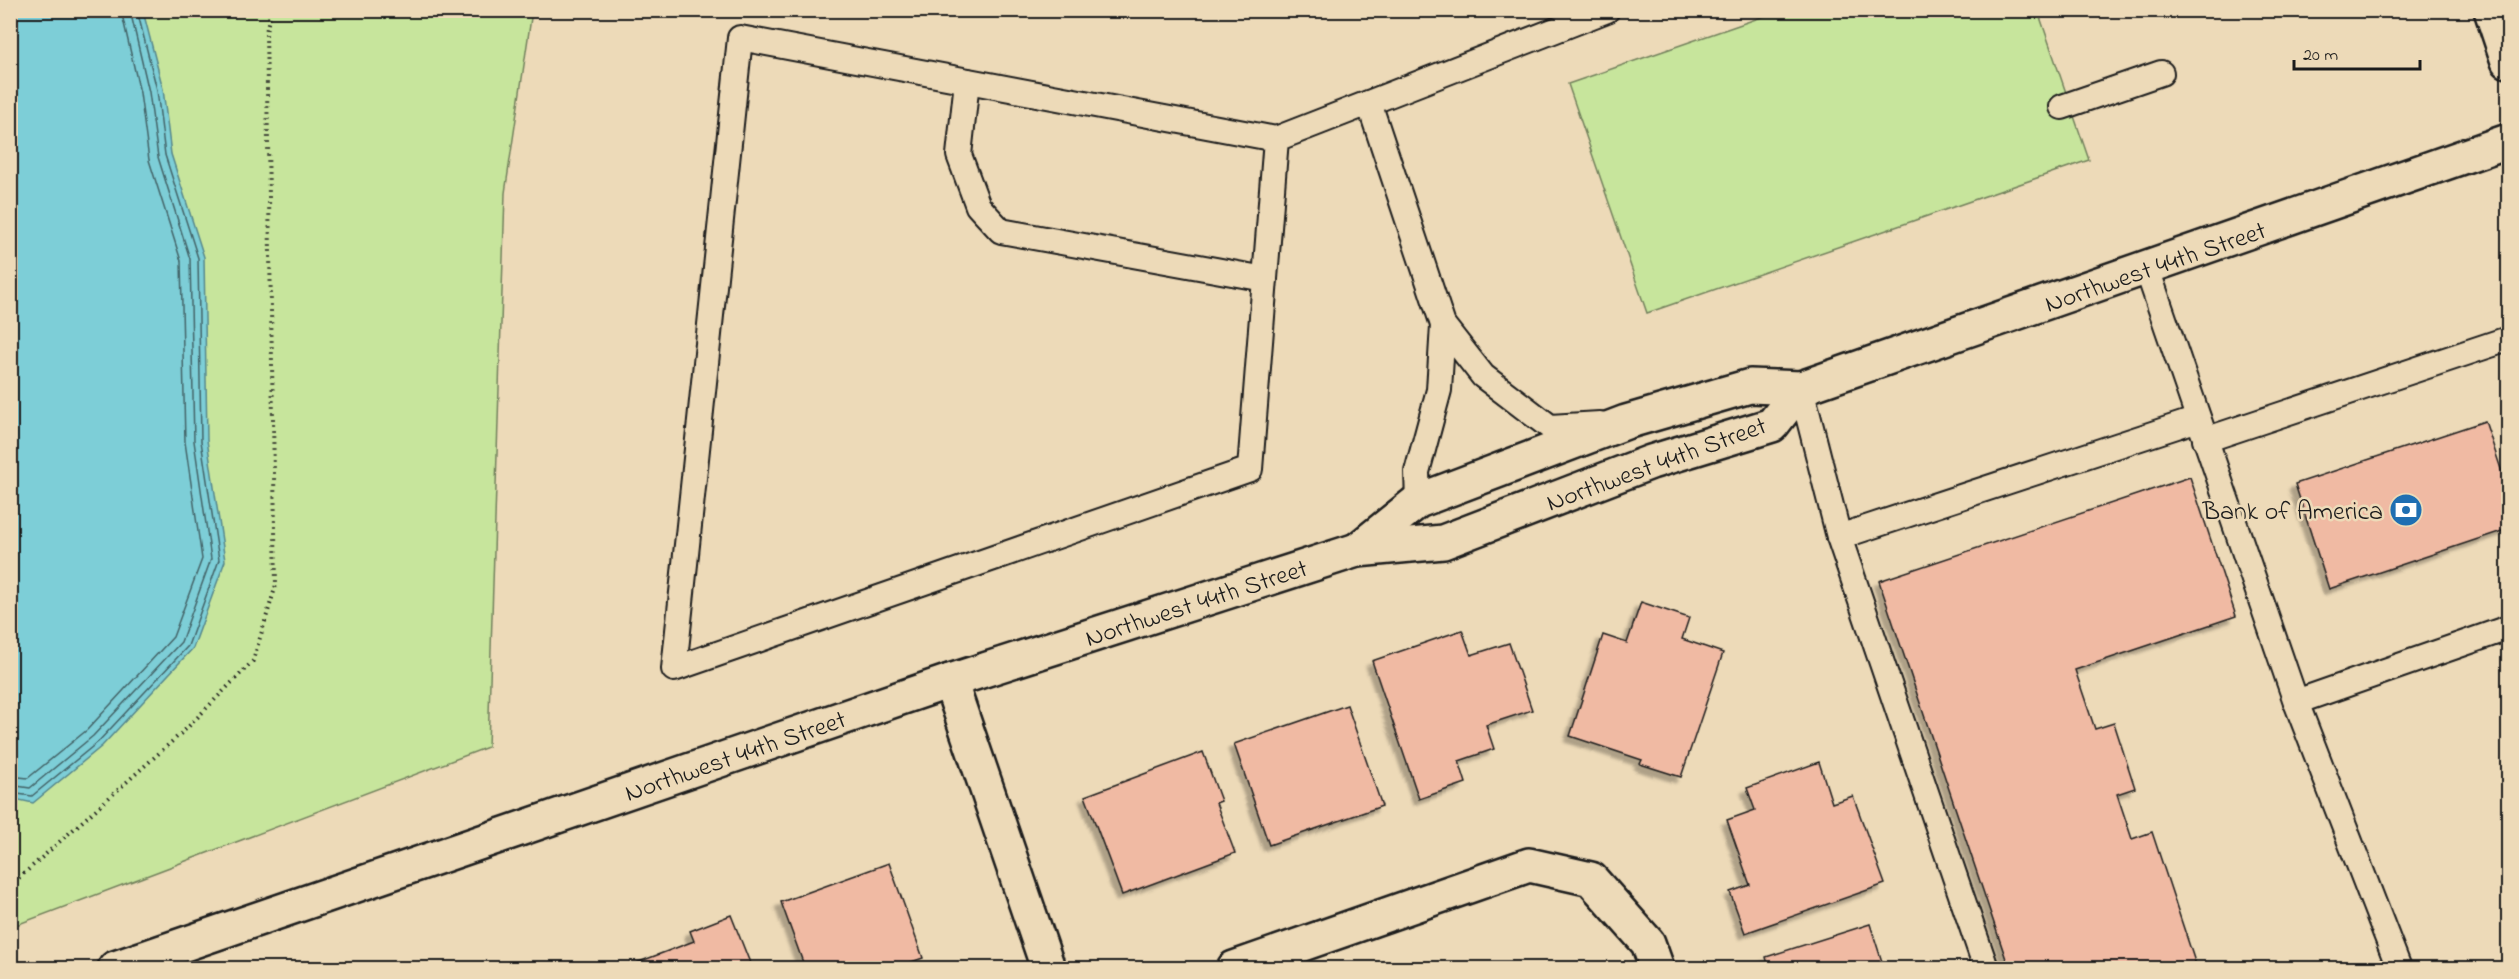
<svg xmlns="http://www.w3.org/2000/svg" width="2519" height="979" viewBox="0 0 2519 979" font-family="'Indie Flower',sans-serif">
	<defs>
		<filter id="shadow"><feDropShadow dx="-5.5" dy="5.5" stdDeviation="1.5" flood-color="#0004"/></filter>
	</defs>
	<rect width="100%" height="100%" fill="#eddab8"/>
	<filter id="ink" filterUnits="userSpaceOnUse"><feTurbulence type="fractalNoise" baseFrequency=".0167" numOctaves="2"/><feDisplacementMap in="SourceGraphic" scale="12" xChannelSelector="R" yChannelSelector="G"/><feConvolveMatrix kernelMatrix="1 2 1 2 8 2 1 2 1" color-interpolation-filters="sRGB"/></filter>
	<g filter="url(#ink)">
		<g fill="#c7e59c" stroke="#72805c" stroke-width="1.5">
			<polygon points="11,11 532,11 505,193 488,747 11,927"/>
			<polygon points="1779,11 2038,11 2089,160 1647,313 1568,84"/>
		</g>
		<polygon fill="#7dced7" stroke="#56878c" stroke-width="1.5" points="11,10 143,11 163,89 171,154 204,257 207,440 225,561 193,648 102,746 33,803 10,798"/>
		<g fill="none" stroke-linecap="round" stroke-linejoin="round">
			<g stroke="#436367" stroke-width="1.5">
				<polyline points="10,776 28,778 87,730 173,637 202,559 185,442 181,261 149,160 140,93 121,10"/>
				<polyline points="10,785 30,788 93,736 181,642 211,559 194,441 190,259 158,157 149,92 130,10"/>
				<polyline points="10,793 32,796 98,742 188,646 219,560 201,441 198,258 165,155 157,90 137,10"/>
			</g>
		</g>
		<g fill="#f0baa3" stroke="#1c1c1c" stroke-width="1.5" filter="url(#shadow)">
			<polygon points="2485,421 2508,490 2508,529 2329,589 2295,484"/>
			<polygon points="2190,477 2236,616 2075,670 2095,729 2114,723 2135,788 2117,794 2132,839 2152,832 2197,968 2009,968 1879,581"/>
			<polygon points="1641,602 1689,618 1682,639 1723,653 1681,777 1640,764 1642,760 1570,736 1603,635 1627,643"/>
			<polygon points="1462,630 1471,655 1509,643 1532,710 1486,725 1494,749 1459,761 1466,783 1419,799 1372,661"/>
			<polygon points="1347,705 1382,806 1269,845 1234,744"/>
			<polygon points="1203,752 1221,801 1216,803 1235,853 1122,895 1085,796"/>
			<polygon points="1819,762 1832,803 1853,796 1885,884 1745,933 1730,892 1750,885 1727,820 1755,810 1747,788"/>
			<polygon points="889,863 923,958 894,968 805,968 781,902"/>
			<polygon points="731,915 752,968 632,968 631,965 694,941 690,931"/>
			<polygon points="1870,924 1884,968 1769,968 1766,957"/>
		</g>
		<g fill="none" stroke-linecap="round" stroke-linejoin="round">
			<defs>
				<g id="service">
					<polyline points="967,81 959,155 978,206 1001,231 1265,279"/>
					<polyline points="1369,103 1443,325 1483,376 1550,427 1600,424"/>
					<polyline points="2062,107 2161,73"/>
					<polyline points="1276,139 1250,469 674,669 740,38 1276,139 1607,10"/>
					<polyline points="2147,269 2296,702 2508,628"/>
					<polyline points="1801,388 1839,537 1986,968"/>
					<polyline points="2205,440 2508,339"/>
					<polyline points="1418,501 1417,472 1439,390 1443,325"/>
					<polyline points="1839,537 2198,419"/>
					<polyline points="2296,702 2399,968"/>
				</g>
				<g id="minor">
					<polyline points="950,681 1048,968"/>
					<polyline points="1234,968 1529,865 1591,879 1648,943 1657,968"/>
				</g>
				<g id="tertiary">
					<polyline points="2491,10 2508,61"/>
					<polyline points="1357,550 1418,501 1626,422 1750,386 1801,388 2508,141"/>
					<polyline points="115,968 950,681 1357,550 1443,542 1651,462 1772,425 1801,388"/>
				</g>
			</defs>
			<use href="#service" stroke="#1c1c1c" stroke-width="28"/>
			<use href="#minor" stroke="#1c1c1c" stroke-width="38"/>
			<use href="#tertiary" stroke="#1c1c1c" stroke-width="38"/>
			<polyline stroke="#1c1c1c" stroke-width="4" stroke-dasharray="1.5 4.5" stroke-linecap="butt" points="10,886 186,729 253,661 276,585 266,32 271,10"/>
			<use href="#service" stroke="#eddab8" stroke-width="24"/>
			<use href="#minor" stroke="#eddab8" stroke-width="33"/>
			<use href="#tertiary" stroke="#eddab8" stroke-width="33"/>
		</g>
	</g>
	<defs>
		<symbol id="bank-disc" viewBox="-11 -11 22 22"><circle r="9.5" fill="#1f6fb2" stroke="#eddab8"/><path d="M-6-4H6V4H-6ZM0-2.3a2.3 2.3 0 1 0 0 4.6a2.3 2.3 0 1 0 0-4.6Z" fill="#fff"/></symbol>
	</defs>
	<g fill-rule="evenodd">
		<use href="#bank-disc" x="2387" y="491" width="38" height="38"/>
	</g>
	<g text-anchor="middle" stroke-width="5" stroke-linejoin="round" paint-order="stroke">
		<g font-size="26" fill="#1c1c1c" stroke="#eddab8">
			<text transform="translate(2155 266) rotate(-19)" y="9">Northwest 44th Street</text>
			<text transform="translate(1656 463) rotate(-20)" y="9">Northwest 44th Street</text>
			<text transform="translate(1196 602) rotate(-18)" y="9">Northwest 44th Street</text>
			<text transform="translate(735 755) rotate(-19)" y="9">Northwest 44th Street</text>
		</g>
		<g font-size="26" fill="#1c1c1c" stroke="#eddab8" text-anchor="end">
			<text x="2383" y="519">Bank of America</text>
		</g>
	</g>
	<rect width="2519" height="979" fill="none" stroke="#eddab8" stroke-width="36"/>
	<rect x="18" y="18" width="2483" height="943" fill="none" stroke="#1c1c1c" stroke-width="2" filter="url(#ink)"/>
	<path d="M2294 60v9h126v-9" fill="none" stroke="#1c1c1c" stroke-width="3"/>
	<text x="2303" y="60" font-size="18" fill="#1c1c1c" stroke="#eddab8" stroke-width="4.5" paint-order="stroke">20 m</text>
</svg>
